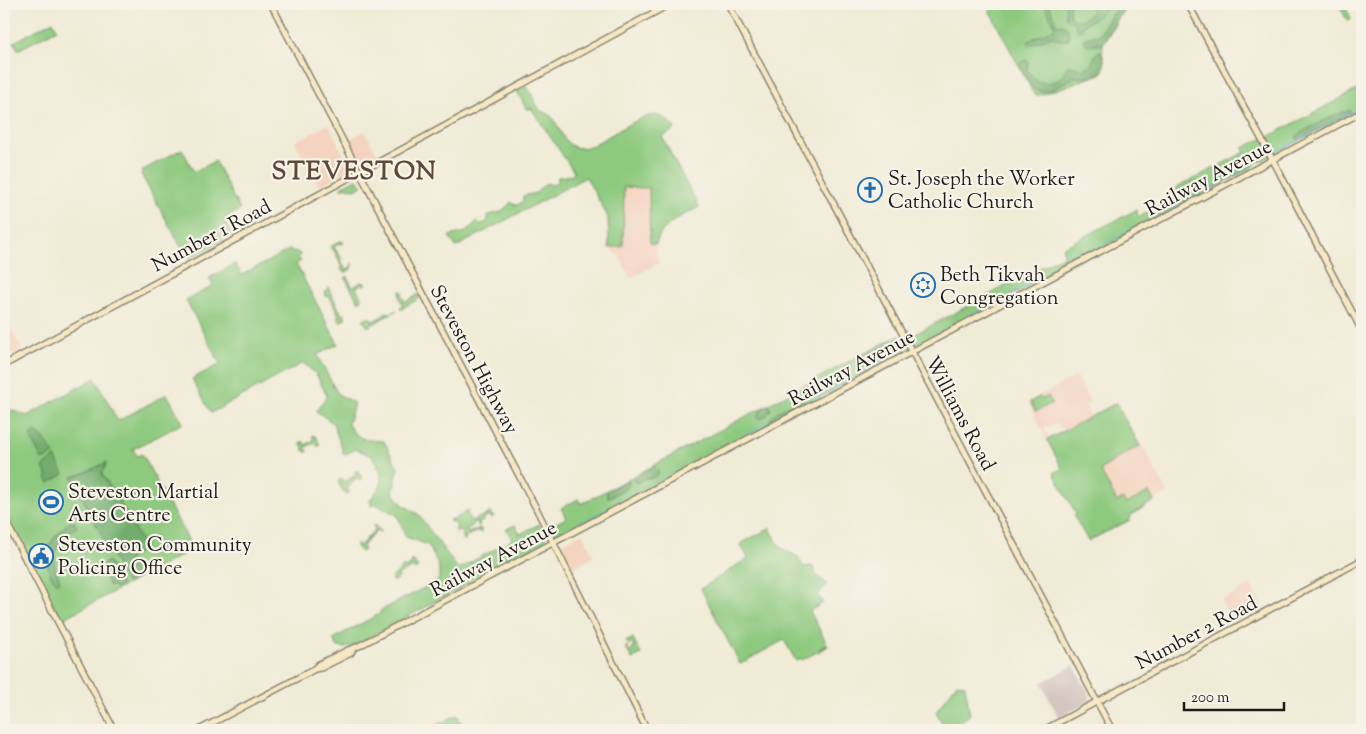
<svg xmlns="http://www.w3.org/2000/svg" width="1366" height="734" viewBox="0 0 1366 734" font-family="'Sorts Mill Goudy',serif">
	<rect width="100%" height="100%" fill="#f7f3e8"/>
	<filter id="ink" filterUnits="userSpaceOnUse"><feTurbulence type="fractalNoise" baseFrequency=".02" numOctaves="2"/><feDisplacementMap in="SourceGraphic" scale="10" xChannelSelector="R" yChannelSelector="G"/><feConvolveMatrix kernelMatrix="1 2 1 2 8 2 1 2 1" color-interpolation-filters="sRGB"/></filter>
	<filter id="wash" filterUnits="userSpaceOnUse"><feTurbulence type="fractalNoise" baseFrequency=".0096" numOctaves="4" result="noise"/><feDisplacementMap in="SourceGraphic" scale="20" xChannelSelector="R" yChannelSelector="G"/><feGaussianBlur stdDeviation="1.12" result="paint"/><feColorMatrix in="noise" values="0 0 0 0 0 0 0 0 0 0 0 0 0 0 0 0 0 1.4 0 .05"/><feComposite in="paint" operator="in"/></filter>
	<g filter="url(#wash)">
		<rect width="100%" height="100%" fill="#f0ebd5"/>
		<g fill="#f4d3c0">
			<polygon points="329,124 335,138 350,167 349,170 319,186 295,142"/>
			<polygon points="365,131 378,156 362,164 360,162 348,140"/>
			<polygon points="624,187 649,187 650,243 656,244 656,253 659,263 631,278 619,256 609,248 622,246"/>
			<polygon points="4,315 22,350 5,359 4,359"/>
			<polygon points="1076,376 1090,402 1085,405 1091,417 1064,431 1062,427 1060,428 1056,423 1044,429 1049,439 1047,440 1028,402"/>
			<polygon points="1142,445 1168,494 1154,501 1149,492 1126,504 1117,502 1100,470 1124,454"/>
			<polygon points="582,533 594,557 573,568 571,566 562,545 563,543"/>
			<polygon points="1251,585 1263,608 1233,624 1221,601"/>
		</g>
		<polygon fill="#d0c0bc" points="1074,665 1090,696 1090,701 1059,718 1041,683"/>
		<g fill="#8dc97e" stroke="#54724d">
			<polygon points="986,4 1127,4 1103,44 1101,74 1040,95 1036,95 1033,93"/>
			<polygon points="1340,4 1344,4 1351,18 1350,21 1347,20 1340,7"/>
			<polygon points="53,21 57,29 18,50 14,42"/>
			<path d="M527 86 540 111C565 113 556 160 593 145 604 139 614 133 624 127 643 117 661 106 675 129L662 137 699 207C681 217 662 223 656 244L650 243 649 188 624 187 623 246 609 248 608 217 586 177 456 247 449 236 466 232 477 221 480 224 485 223 488 220V215L501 212 511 202 515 205 520 204 523 200V196L536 193 546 183 552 185 557 182 558 177 573 175 574 172 531 108 527 110 517 91Z"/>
			<polygon points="1362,87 1362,108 1261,161 1254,163 1255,165 1240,174 1049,276 1039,281 1035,281 1028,287 950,329 916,345 892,359 560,536 555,533 551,526 566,518 561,508 578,499 581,504 899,335 902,341 1064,255 1065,254 1062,248 1136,210 1139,217 1172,199 1173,197 1179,194 1176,188 1245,152 1243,148 1257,141 1268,137"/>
			<polygon points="182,149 194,172 215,161 240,210 224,219 232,235 189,258 180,245 141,174 143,170"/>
			<polygon points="356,179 359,181 362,186 355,189 346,187 344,189 341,187"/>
			<polygon points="340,241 342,241 344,243 342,244 340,243 334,247 342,259 341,261 346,270 352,266 351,264 353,264 353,265 350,270 344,273 341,269 342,268 334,250 332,250 330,247"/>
			<path d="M289 250 297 252 301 255 298 257 301 261 296 264 338 344 317 355 338 394 354 403 348 424C358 441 366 440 384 441L398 468 393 492 402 504 418 514 458 569 512 540 506 529 515 525 520 534 539 524 546 537 544 542 534 547 535 548 355 645 345 648 338 647 333 639 381 613 380 611 439 580V566L428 545 406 537 397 515 376 504 371 506 370 500 381 486V472L372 456 356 449 344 455 333 423 316 411 327 396 316 374 303 363 211 413 192 379 220 364 186 300 213 286 209 278 235 264 242 275Z"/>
			<polygon points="348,276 347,277 353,287 360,283 360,282 365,283 365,285 364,286 363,283 356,288 362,299 361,301 358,301 345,278"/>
			<polygon points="328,287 342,315 345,314 345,319 340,322 337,317 339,316 338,313 329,296 326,297 325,292 328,290"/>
			<polygon points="401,290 403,293 401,294 405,302 419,294 420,298 401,309 400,307 403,305 399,297 400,296 399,294"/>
			<polygon points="397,310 368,327 363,320 365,318 371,318 373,321 385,315 384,313 389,312 390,314"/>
			<polygon points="95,378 118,421 167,394 183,423 173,428 171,428 170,430 133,449 137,456 142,454 193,549 61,620 4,512 4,407 27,416"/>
			<polygon points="1048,396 1052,403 1037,411 1035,411 1030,402 1039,397 1043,399"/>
			<polygon points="1116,403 1140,446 1124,454 1100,470 1117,502 1123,499 1126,504 1149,492 1154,501 1131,515 1130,520 1088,541 1074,516 1076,514 1054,473 1062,468 1047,440"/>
			<polygon points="314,435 316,437 320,445 318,447 315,443 306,447 308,452 305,452 301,444 301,442 303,441 305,445 314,440 312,436"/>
			<path d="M355 471H358C360 474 363 478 360 481L356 478 347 489 350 492 347 494H345L339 484V480L342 479 344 482 356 475Z"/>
			<polygon points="469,510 467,513 471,521 482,516 482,517 491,512 494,516 491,518 490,515 482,519 483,522 480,521 479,526 478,526 478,522 474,522 472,526 466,530 468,533 480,528 481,529 481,533 478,531 465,537 466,540 464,540 461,538 463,536 460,531 457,532 455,529 457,527 453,521 450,522 450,519 453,520"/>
			<polygon points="374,525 381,531 379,533 377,530 362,547 364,550 361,552 356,547 356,545 357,544 360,546 375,529 373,526"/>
			<polygon points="770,528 780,547 798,557 803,567 811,566 814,568 815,574 827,584 818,595 823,603 810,611 827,644 818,650 828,645 828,646 817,653 815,651 813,652 814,652 815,653 802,660 801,658 796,661 784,640 740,664 701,589 748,558 740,544"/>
			<polygon points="411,561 414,561 418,567 417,569 415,570 413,567 398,575 399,578 394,581 392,581 392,578 403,566 405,568 412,564"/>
			<polygon points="633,638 641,654 632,659 626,647 629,645 627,647 629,651 634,649 632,643 629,644 627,642 624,643"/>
			<polygon points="957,683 965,685 970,715 946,730 936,712"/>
			<polygon points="457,715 465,730 426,730"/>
		</g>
		<g fill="#72ad6d" stroke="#476444">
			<polygon points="1044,4 1049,4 1057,25 1062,24 1067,27 1069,35 1068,40 1059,40 1052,36 1029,46 1028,41 1054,29 1055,27"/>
			<path d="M1065 4H1069L1070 16 1074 20C1081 21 1087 18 1092 12L1091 9 1085 4H1094L1099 8H1102L1106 4H1111L1094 19 1083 25 1081 31H1078L1076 29V25L1066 18Z"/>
			<path d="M1119 4H1127L1103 44 1088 46 1083 40C1089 35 1093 38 1099 34Z"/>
			<path d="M1099 51 1101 52C1105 58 1105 64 1103 71 1093 77 1087 79 1075 77 1061 83 1049 96 1033 89L1020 66V63L1025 60 1028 62V66L1027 68C1028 73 1033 76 1036 81 1045 83 1055 84 1061 77 1064 74 1065 69 1067 66 1075 65 1083 73 1090 65 1094 61 1094 55 1099 51Z"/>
			<polygon points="1349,110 1351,112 1298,140 1296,137 1300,133 1331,117"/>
			<polygon points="898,337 903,346 864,367 856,359"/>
			<path d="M803 399 805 403 769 422C773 410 792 405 803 399Z"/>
			<polygon points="769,405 771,410 766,416 761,419 758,418 757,416 760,413 760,410"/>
			<polygon points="36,432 44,439 54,454 42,460 30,437"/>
			<polygon points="55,457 64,474 49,483 46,478 48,477 43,467"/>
			<polygon points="107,462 102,474 122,506 145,548 131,557 128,561 132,568 145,569 148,574 126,583 72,477 84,473"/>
			<path d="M654 466 658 470V474C651 481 649 477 643 479 641 480 639 482 637 483L635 482 633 477Z"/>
			<polygon points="629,480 628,487 608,498 606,491"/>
			<path d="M71 522H75L77 527C62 535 52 551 55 568 56 572 59 576 60 580L58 583C52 579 50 574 48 566 48 561 47 555 48 550 50 540 63 527 71 522Z"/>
			<polygon points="108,561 121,584 120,588 117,589 113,586 109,586 106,580 108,577 107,576 104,578 100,573 104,564"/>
		</g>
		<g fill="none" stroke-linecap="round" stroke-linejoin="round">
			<g stroke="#67bce4" stroke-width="1">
				<polyline points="1278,151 1362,107"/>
				<polyline points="1183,202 1252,165"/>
				<polyline points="1153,219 1180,204"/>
				<polyline points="1039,279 1140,225"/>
				<polyline points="914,346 1031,283"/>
				<polyline points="716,451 905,350"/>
				<polyline points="699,460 713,453"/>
				<polyline points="605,510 696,462"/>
				<polyline points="572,528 602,512"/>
			</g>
		</g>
	</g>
	<g filter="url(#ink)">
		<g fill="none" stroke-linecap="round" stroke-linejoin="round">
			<defs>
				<g id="secondary">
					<polyline points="271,4 536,508 647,730"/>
					<polyline points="728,4 1112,730"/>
					<polyline points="1188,4 1275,164 1362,331"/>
					<polyline points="4,365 670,4"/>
					<polyline points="4,518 114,730"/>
					<polyline points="314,669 321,668 351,653 353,649"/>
					<polyline points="199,730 313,670 319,664 348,650 359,646 1362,112"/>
					<polyline points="1044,730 1362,560"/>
				</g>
			</defs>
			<use href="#secondary" stroke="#868478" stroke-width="8"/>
			<use href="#secondary" stroke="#f7e8c3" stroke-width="5"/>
		</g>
	</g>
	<defs>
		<symbol id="church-ring" viewBox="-11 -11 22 22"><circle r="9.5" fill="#f7f3e8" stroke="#1f6fb2" stroke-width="1.5"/><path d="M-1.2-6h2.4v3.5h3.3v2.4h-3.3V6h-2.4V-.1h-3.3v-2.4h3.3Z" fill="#1f6fb2"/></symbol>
		<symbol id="synagogue-ring" viewBox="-11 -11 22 22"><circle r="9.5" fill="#f7f3e8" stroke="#1f6fb2" stroke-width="1.5"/><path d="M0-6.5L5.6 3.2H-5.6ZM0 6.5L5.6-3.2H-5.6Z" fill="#1f6fb2"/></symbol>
		<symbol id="stadium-ring" viewBox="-11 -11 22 22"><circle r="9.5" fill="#f7f3e8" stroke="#1f6fb2" stroke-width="1.5"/><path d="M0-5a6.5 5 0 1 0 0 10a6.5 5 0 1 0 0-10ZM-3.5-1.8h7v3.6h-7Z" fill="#1f6fb2"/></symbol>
		<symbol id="civic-ring" viewBox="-11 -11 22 22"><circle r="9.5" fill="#f7f3e8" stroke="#1f6fb2" stroke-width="1.5"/><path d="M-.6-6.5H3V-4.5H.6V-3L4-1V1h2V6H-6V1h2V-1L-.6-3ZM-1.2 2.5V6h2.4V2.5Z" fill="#1f6fb2"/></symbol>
	</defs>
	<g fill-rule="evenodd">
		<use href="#church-ring" x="856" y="176" width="28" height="28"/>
		<use href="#synagogue-ring" x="909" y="271" width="28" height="28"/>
		<use href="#stadium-ring" x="37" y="488" width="28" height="28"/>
		<use href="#civic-ring" x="27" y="542" width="28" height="28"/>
	</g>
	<g text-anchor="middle" stroke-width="4.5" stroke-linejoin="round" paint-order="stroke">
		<g font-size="20" fill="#1c1c1c" stroke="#f7f3e8">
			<text transform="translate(1208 177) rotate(-28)" y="7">Railway Avenue</text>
			<text transform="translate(211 235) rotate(-28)" y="7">Number 1 Road</text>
			<text transform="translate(475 359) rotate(62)" y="7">Steveston Highway</text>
			<text transform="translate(851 367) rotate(-28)" y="7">Railway Avenue</text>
			<text transform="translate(961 413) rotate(62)" y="7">Williams Road</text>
			<text transform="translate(493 558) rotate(-28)" y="7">Railway Avenue</text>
			<text transform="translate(1196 632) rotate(-28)" y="7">Number 2 Road</text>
		</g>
		<g font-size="20" fill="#1c1c1c" stroke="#f7f3e8" text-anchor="start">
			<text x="888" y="185">St. Joseph the Worker<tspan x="888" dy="23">Catholic Church</tspan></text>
			<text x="940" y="281">Beth Tikvah<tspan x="940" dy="23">Congregation</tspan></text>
			<text x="68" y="498">Steveston Martial<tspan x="68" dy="23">Arts Centre</tspan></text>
			<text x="58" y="551">Steveston Community<tspan x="58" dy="23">Policing Office</tspan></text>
		</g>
		<g font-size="25" font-weight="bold" letter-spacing="1" fill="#5d483a" stroke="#f7f3e8">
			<text x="354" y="179">STEVESTON</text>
		</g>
	</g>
	<rect width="1366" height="734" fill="none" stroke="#f7f3e8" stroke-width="20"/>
	<path d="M1184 702v8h100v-8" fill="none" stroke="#1c1c1c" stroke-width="2.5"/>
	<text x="1191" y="702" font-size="15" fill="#1c1c1c" stroke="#f7f3e8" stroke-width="4" paint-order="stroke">200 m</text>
</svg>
